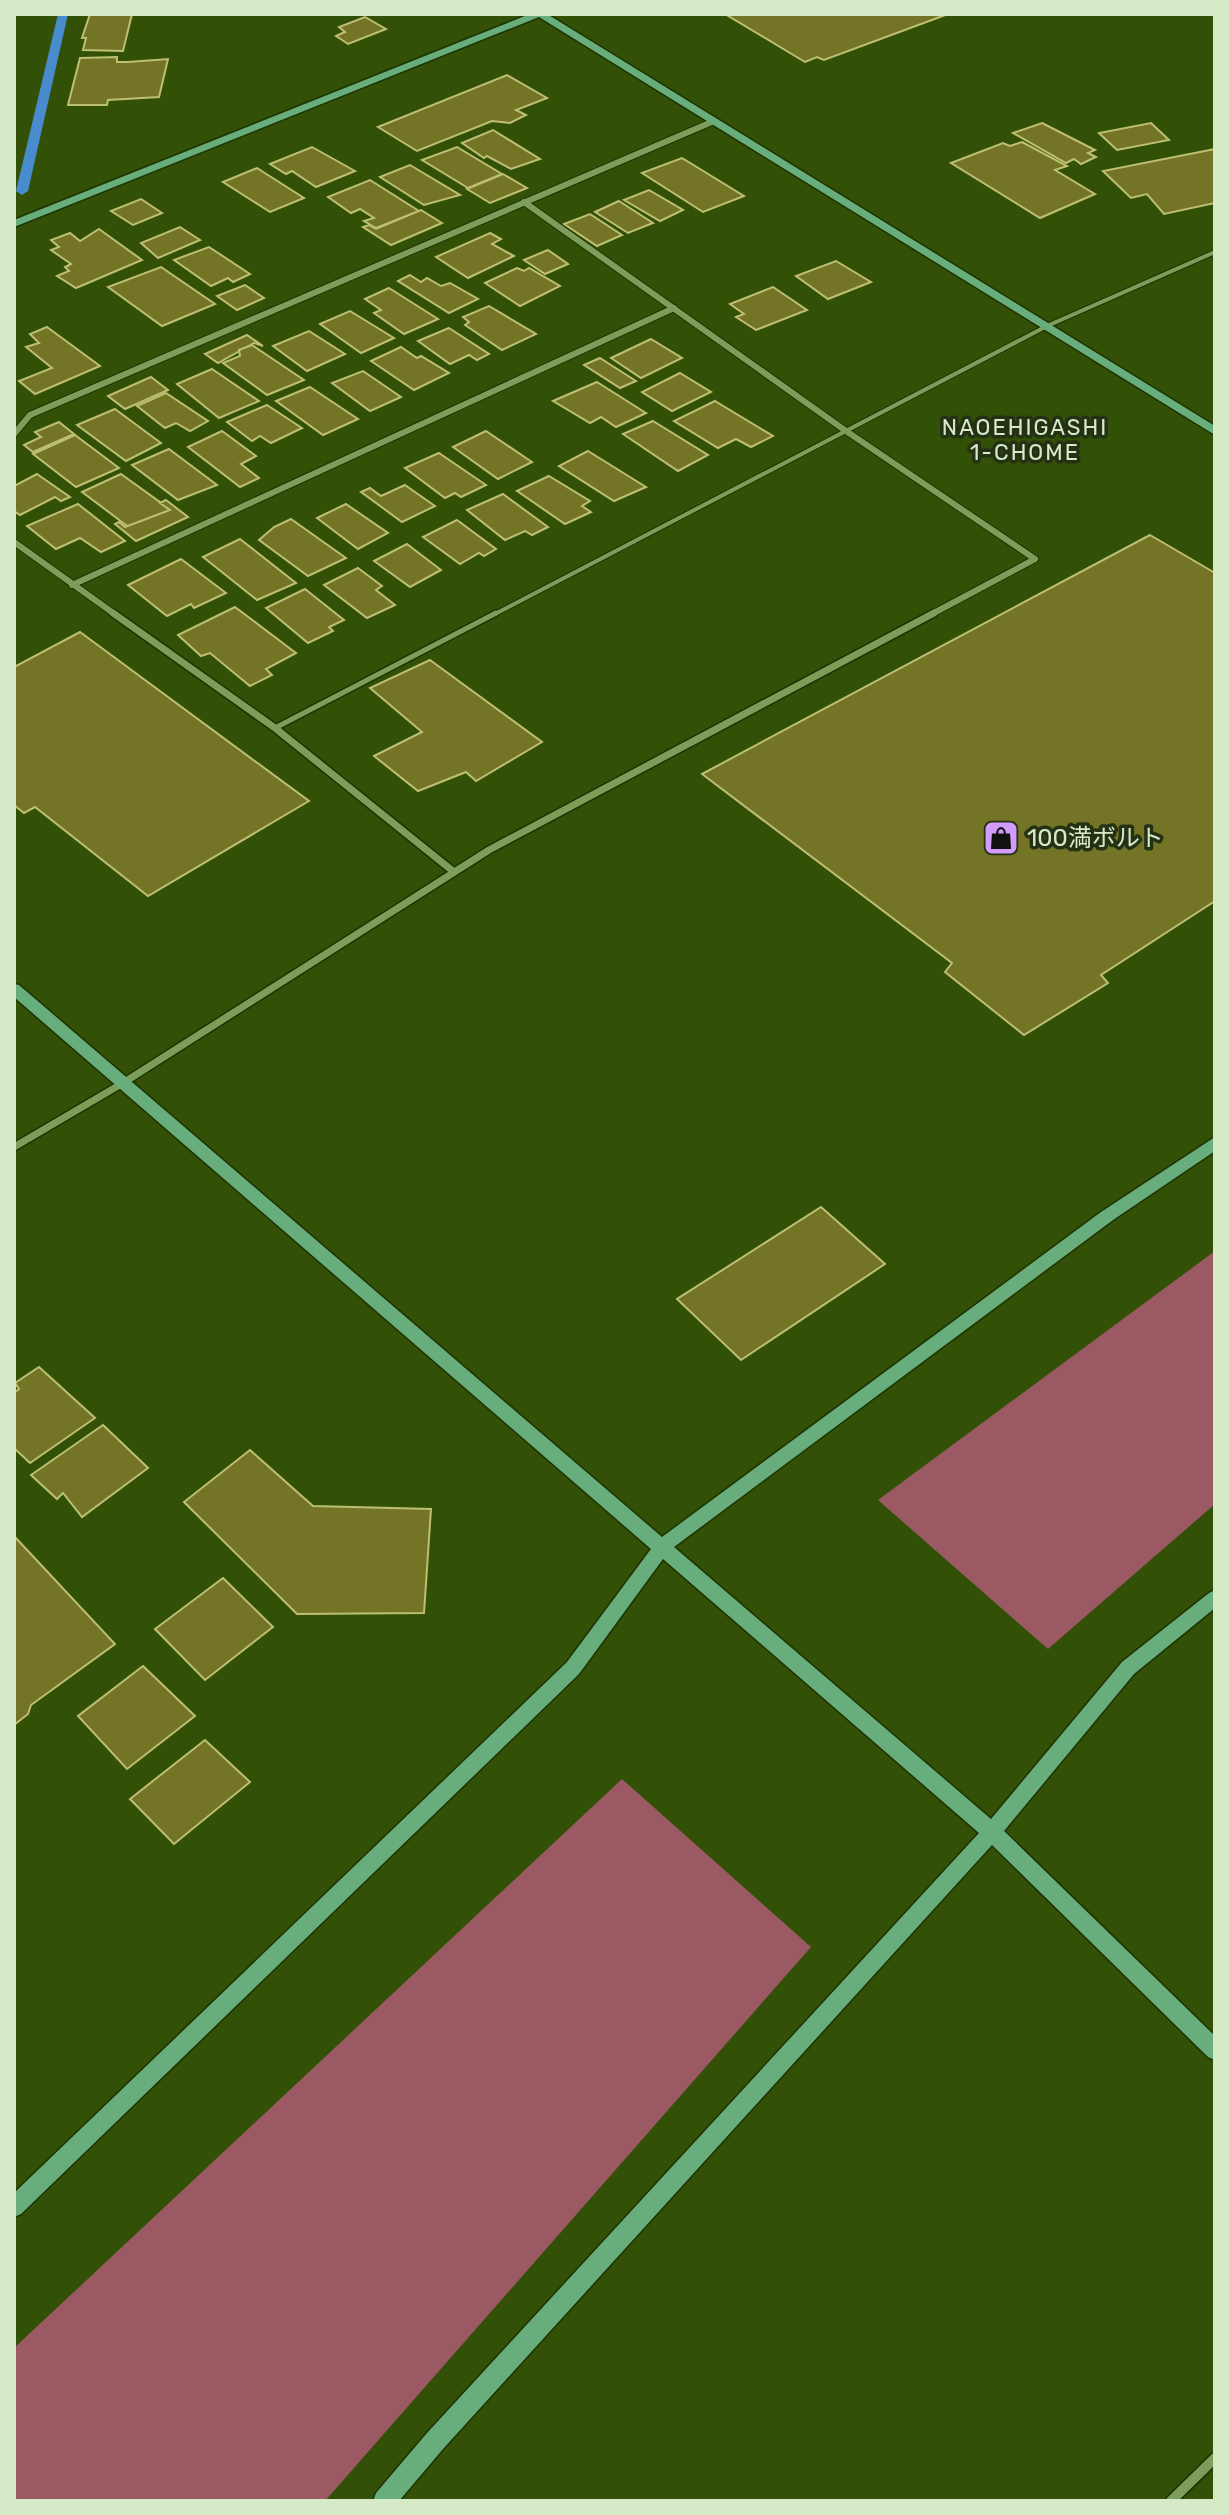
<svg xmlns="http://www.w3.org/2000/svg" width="1229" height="2515" viewBox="0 0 1229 2515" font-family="Rubik,'Noto Sans JP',sans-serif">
	<rect width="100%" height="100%" fill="#335007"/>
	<g fill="#9a5963">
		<polygon points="1215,1251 1215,1504 1048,1649 878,1500"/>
		<polygon points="622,1779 811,1947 325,2501 14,2501 14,2348"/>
	</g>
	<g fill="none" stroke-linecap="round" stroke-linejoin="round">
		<polygon fill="#498cce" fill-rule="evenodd" points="58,14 68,14 28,191 22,195 16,191"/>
	</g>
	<g fill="#737425" stroke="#bdbf72" stroke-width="2">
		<polygon points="90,14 132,14 123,51 83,50 86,38 82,38"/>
		<polygon points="725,14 948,14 824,60 817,57 805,62"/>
		<polygon points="365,17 386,29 348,44 336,36 345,32 339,27"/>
		<polygon points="117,57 117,62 128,62 168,59 159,97 108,100 107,105 68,105 80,58"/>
		<polygon points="507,75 547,98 516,110 526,115 510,123 492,121 417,151 378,127"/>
		<polygon points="1042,123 1095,150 1088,153 1096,157 1081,164 1074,159 1066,163 1013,133"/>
		<polygon points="1151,123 1169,140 1117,150 1099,133"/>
		<polygon points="493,130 540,159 511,169 487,156 484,158 462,143"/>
		<polygon points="1022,142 1067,166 1055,170 1095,194 1040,218 951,163 1003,143 1010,146"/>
		<polygon points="312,147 355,171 316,187 292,171 286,174 270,164"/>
		<polygon points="457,147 502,174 468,188 422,160"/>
		<polygon points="1215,149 1215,203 1164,214 1147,194 1131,198 1103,171"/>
		<polygon points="682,158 744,196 703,212 642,173"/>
		<polygon points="410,165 460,195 424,205 380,177"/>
		<polygon points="257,168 304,198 270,212 223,182"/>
		<polygon points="503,174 527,188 490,203 467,189"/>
		<polygon points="370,180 419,211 376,228 364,221 374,218 360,209 351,213 328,197"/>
		<polygon points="649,190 683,210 660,221 624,200"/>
		<polygon points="141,199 162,213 133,225 111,211"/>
		<polygon points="619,201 653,223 628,233 595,212"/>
		<polygon points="421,210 442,223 391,245 363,227 369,225 376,229"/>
		<polygon points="590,214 622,235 597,246 564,224"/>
		<polygon points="180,227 200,240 158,258 141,243"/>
		<polygon points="99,229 142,260 76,288 57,276 69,271 65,267 71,264 51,250 59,247 51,240 70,233 80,241"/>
		<polygon points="490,233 501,239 492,244 514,256 468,278 436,257"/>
		<polygon points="209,247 250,274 233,282 228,278 211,286 174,260"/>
		<polygon points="548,250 568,264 545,274 524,260"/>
		<polygon points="836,261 871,282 828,299 796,276"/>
		<polygon points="161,267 215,304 162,326 108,287"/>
		<polygon points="517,268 524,271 529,268 560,286 520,306 485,283"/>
		<polygon points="410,275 421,282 427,278 441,286 450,283 478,299 449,313 398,281"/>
		<polygon points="245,285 264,298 237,310 217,296"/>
		<polygon points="773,287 807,310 756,330 736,317 744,314 730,304"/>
		<polygon points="389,288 438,319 404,334 374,313 381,310 365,299"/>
		<polygon points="489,306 536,334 502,350 465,325 469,322 463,317"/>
		<polygon points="350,311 394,338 361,353 320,324"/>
		<polygon points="47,327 100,366 35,394 19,381 52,368 26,347 39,343 30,334"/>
		<polygon points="449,328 489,354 477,360 469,355 450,364 418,341"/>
		<polygon points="309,331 345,354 307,371 273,346"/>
		<polygon points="247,335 263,346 254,343 218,363 205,354"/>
		<polygon points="651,339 682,358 641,378 611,358"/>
		<polygon points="252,345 304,380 267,395 223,363 240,356 239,350"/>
		<polygon points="401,347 417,358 421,356 449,373 414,390 371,361"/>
		<polygon points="600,358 636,381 620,388 584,365"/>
		<polygon points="212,369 259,401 219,418 177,384"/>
		<polygon points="363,371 401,397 370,411 332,383"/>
		<polygon points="680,373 711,392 672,411 642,392"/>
		<polygon points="151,377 168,390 125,409 108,396"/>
		<polygon points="597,382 646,413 616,427 601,417 590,423 553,401"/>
		<polygon points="310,387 358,419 323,435 276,401"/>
		<polygon points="166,393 208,421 190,431 176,423 165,428 137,406"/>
		<polygon points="715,401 773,436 751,447 736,439 718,448 674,421"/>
		<polygon points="267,405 302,428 271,443 260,436 252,441 227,422"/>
		<polygon points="115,409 161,443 126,461 77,425"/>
		<polygon points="653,421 708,455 678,471 623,434"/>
		<polygon points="59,422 74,434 33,452 24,445 41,437 35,432"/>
		<polygon points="222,431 256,456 241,464 259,478 240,487 188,447"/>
		<polygon points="486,431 532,462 498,479 453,447"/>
		<polygon points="75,435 119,468 76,487 33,454"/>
		<polygon points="169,449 217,485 178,500 132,465"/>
		<polygon points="588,451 646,487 614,501 559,466"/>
		<polygon points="439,453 486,485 461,497 455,493 445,498 405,468"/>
		<polygon points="37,474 70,497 61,501 55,497 20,515 14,511 14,486"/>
		<polygon points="121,474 171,510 130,528 82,492"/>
		<polygon points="549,476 590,501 582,506 591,512 565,524 517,491"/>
		<polygon points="405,485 435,506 402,522 361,492 370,488 381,496"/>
		<polygon points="503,494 548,527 532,535 525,531 505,540 467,510"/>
		<polygon points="166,500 188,517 136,541 115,524 119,522 125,527 170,510 160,503"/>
		<polygon points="78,504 125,541 101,552 80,538 56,549 27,526"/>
		<polygon points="346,504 388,533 358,549 317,518"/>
		<polygon points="291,519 346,558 308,576 259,540 274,527"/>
		<polygon points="457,520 496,549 484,556 479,553 460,564 423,537"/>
		<polygon points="1150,535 1215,573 1215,901 1101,975 1108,983 1024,1035 945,972 952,963 702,774"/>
		<polygon points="240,539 296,583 257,600 203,557"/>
		<polygon points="407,544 441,570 410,587 374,561"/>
		<polygon points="181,559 226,593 194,608 191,604 167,616 128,585"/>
		<polygon points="358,568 382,586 376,590 395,605 367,618 324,585"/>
		<polygon points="305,589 344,620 329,627 333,631 308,643 266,608"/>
		<polygon points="235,607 296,653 266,669 272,675 250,686 210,653 201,656 178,635"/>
		<polygon points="80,632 309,801 148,896 35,807 24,813 14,805 14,667"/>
		<polygon points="430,660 542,742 476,781 466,772 418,791 374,756 422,732 370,688"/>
		<polygon points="821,1207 885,1264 741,1360 677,1299"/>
		<polygon points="39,1367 95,1418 30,1463 14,1448 14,1393 19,1389 15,1383"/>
		<polygon points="103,1425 148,1468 82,1517 63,1493 57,1499 31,1475"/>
		<polygon points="250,1450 313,1506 431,1509 424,1613 297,1614 184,1502"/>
		<polygon points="14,1536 115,1644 31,1705 28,1714 14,1725"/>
		<polygon points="223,1578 273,1627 205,1680 155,1629"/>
		<polygon points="143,1666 195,1716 127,1769 78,1716"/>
		<polygon points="205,1740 250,1782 174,1844 130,1799"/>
	</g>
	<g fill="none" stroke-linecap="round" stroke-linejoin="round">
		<defs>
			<polyline id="lane-far1" points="493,615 1047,326 1215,252"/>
			<polyline id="lane" points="275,728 496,613"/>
			<g id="street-far2">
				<polyline points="524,202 846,431 1035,559 930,615"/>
				<polyline points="14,434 30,415 714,121"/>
				<polyline points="14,542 116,615"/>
				<polyline points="72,585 674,308"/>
			</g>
			<g id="street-far1">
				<polyline points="113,613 275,728 454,872"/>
				<polyline points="14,1147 123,1083 489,850 934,613"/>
			</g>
			<polyline id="street" points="1171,2501 1215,2458"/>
			<g id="secondary">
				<polygon points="530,14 547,14 1215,426 1215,435 539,17 14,227 14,220"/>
				<polygon points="14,984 19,985 662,1537 1101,1212 1215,1137 1215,1151 1113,1220 674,1547 991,1819 1122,1662 1209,1593 1215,1590 1215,1608 1134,1674 1004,1831 1215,2036 1215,2060 1208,2057 992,1845 443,2449 399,2501 373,2501 376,2493 427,2433 979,1833 663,1559 579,1674 21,2214 14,2217 14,2193 567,1662 651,1549 14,997"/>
			</g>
		</defs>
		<use href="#lane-far1" stroke="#1e3300" stroke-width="6"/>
		<use href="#lane" stroke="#1e3300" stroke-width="8"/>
		<use href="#street-far2" stroke="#1e3300" stroke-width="8"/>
		<use href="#street-far1" stroke="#1e3300" stroke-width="10"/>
		<use href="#street" stroke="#1e3300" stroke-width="13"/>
		<use href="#secondary" stroke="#1e3300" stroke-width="3"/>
		<use href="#lane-far1" stroke="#7d9e5b" stroke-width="4"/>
		<use href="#lane" stroke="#7d9e5b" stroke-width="5"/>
		<use href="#street-far2" stroke="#7d9e5b" stroke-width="6"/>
		<use href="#street-far1" stroke="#7d9e5b" stroke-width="7"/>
		<use href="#street" stroke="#7d9e5b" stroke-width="10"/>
		<use href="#secondary" fill="#68ae7d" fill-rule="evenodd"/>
	</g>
	<defs>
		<symbol id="shop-square" viewBox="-11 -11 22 22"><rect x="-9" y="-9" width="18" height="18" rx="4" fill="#d39cfc" stroke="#243115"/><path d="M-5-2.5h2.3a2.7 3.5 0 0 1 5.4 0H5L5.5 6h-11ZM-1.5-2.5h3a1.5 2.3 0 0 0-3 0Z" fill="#111"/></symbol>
	</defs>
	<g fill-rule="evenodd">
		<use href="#shop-square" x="981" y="818" width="40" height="40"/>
	</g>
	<g text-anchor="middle" stroke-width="7" stroke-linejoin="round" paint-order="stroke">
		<g font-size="22" letter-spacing="2" fill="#d7eac7" stroke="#243115">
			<text x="1025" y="435">NAOEHIGASHI<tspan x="1025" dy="25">1-CHOME</tspan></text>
		</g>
		<g font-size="24" fill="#d7eac7" stroke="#243115" text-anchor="start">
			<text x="1027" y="846">100満ボルト</text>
		</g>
	</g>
	<rect width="1229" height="2515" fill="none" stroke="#d7eac7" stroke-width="32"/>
</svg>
